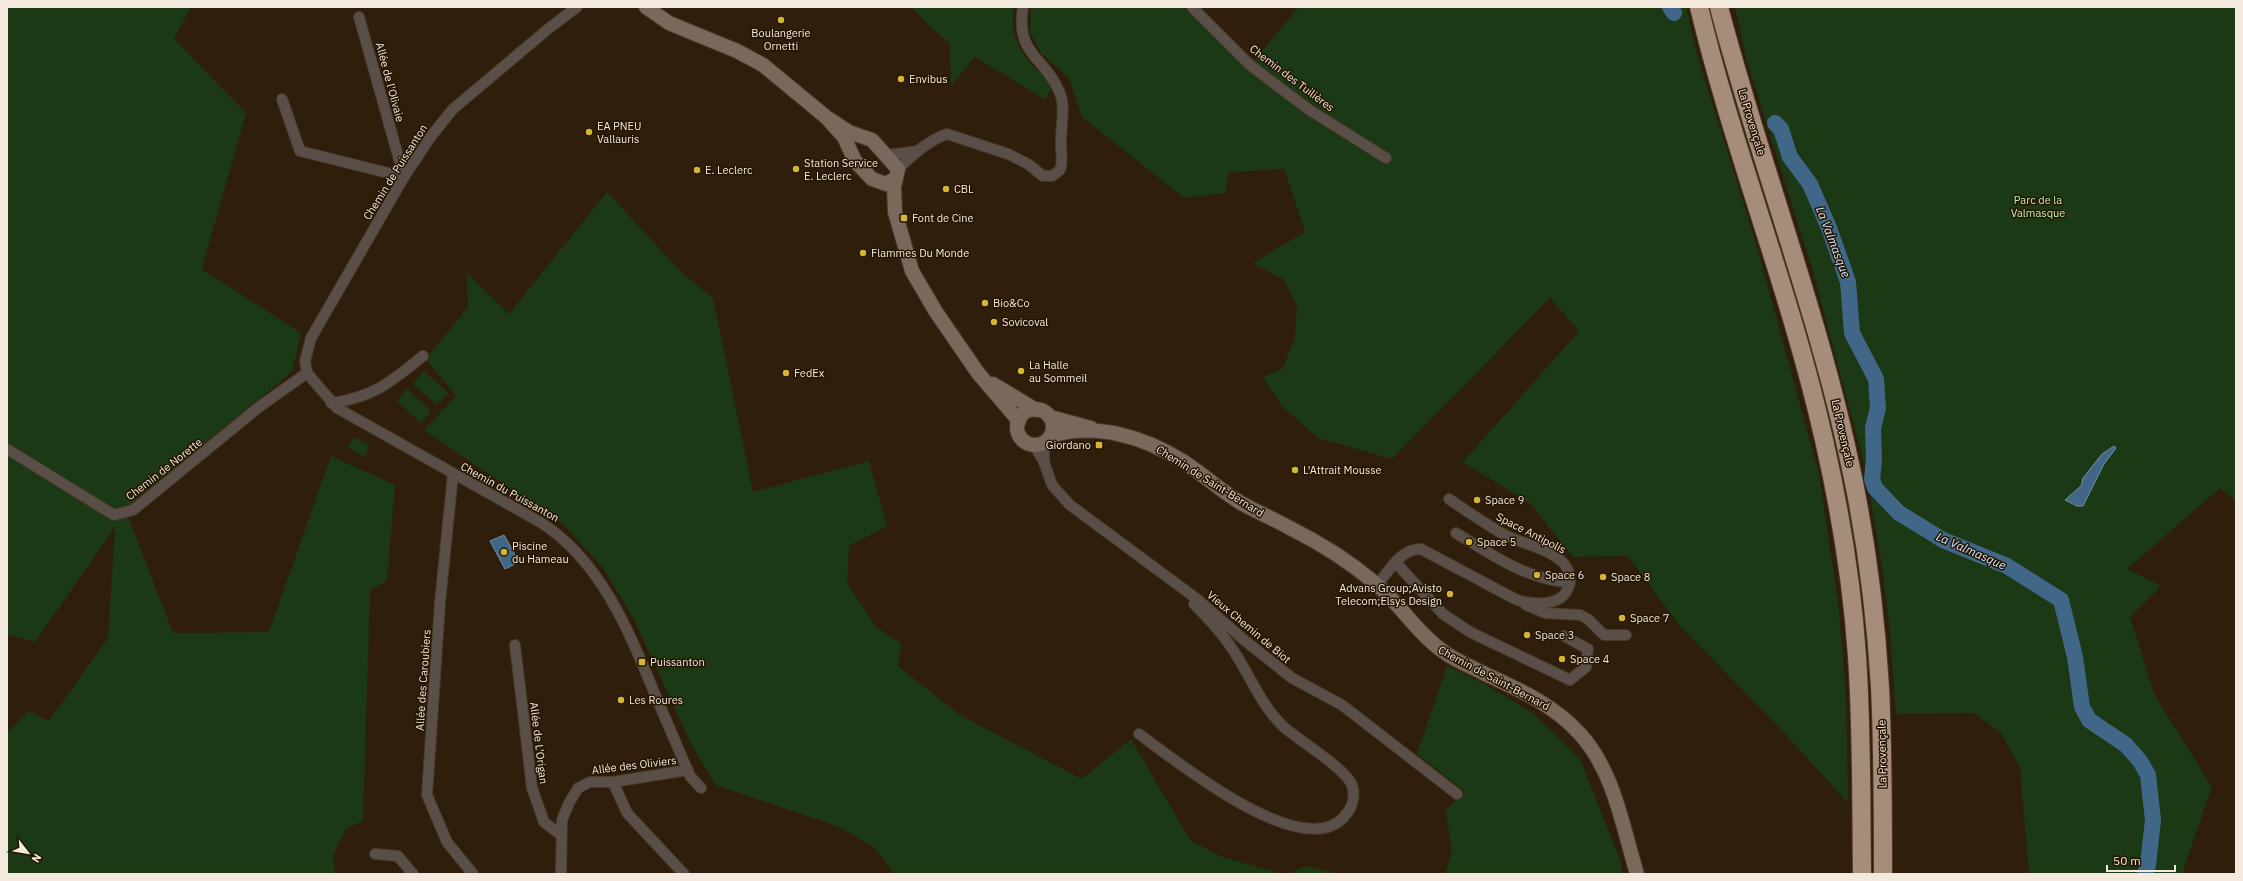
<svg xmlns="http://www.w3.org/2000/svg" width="2243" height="881" viewBox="0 0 2243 881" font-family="'IBM Plex Sans',sans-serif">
	<rect width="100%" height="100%" fill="#2f1e0b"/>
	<g fill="#1c3916">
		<polygon points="7,7 191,7 174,39 246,113 202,269 301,333 292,372 125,508 173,633 269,632 331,456 395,485 387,581 370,590 363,821 346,829 333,856 335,874 7,874 7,734 28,711 49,721 108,638 115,527 35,642 7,634"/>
		<path d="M912 7H1014C1008 44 1028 61 1052 85L1046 100 975 57 951 86 950 43 930 27Z"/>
		<polygon points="1031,7 1182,7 1254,60 1299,7 1686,7 1698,58 1756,243 1819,474 1838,602 1846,690 1848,803 1777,725 1679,625 1628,556 1573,557 1531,504 1463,462 1579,331 1550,298 1392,459 1318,438 1282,406 1263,377 1282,369 1295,339 1297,305 1283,279 1253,263 1305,232 1284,169 1229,172 1225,193 1184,198 1082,117 1069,78 1041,53 1030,32"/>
		<polygon points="1735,7 2236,7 2236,501 2220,488 2127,569 2161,586 2130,617 2154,694 2212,787 2182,874 2029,874 2020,768 2001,733 1974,713 1896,714 1889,622 1881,560 1864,463 1814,275 1746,58"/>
		<polygon points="607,192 683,274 713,298 753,492 869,461 887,526 849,546 847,583 877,628 901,643 898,666 960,715 1082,779 1131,739 1190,840 1222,857 1283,874 894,874 875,848 839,827 716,785 692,746 633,617 603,568 565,526 424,430 456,396 426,359 468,307 467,273 509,314"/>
		<polygon points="424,371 448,393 437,405 413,384"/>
		<polygon points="407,389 431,411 421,423 397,401"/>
		<polygon points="354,437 370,446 364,457 348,447"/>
		<polygon points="1447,666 1485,684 1534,714 1580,759 1621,862 1623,874 1445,874 1452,853 1446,811 1464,791 1417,754"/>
		<polygon points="1306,866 1338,874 1289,874"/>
	</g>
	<g fill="#406788" stroke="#768ea2">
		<polygon points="2114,446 2116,448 2104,464 2083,506 2077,506 2065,500 2081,486 2083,478 2102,454"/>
		<polygon points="504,535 519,562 505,569 490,541"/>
	</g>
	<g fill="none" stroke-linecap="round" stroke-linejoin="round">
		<g stroke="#406788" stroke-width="16">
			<polyline points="1670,7 1674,13"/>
			<polyline points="1775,123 1781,129 1790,157 1810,184 1829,228 1848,282 1852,333 1876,379 1878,408 1873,428 1874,461 1872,479 1875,488 1899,513 1943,540 2007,566 2061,600 2075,657 2082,707 2089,720 2126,745 2140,761 2148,775 2153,820 2148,865 2145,874"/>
		</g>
		<defs>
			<g id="street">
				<polyline points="1192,7 1250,65 1308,109 1386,158"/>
				<polyline points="359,17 404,177"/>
				<polyline points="282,99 300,151 404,177"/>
				<polyline points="887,155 918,151"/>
				<path d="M898 169C913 155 927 141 947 134L1008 154 1028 164 1043 176H1052L1060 170C1064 161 1060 149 1061 140 1061 124 1066 106 1059 91 1045 57 1015 55 1023 7"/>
				<path d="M307 373 337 408 540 522C600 560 628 629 654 692 666 720 678 748 690 776L701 788"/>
				<polyline points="307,373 305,361 311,338 404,177 432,135 453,109 548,29 577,7"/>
				<path d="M331 403C374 397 391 382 423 356"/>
				<polyline points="1034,445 1044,462 1052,485 1070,505 1197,599 1244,640 1292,678 1342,705 1457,794"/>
				<polyline points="7,449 114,515 133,510 259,407 307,373"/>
				<polyline points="1044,462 1044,443"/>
				<polyline points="453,474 440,603 427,795 447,842 473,874"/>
				<path d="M1456 533C1494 556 1524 578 1570 583"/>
				<polyline points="1396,563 1443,614 1470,632 1570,680 1586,667 1588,649 1564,636"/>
				<path d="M1377 585C1389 571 1401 548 1421 549L1517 600C1534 605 1564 607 1569 585 1571 578 1569 571 1565 565 1551 548 1521 544 1503 534 1484 523 1467 511 1449 499"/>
				<polyline points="1526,605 1545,613 1580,615 1588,619 1604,635 1626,635"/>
				<polyline points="515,645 532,788 544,822 561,835"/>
				<path d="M1139 734C1175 760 1300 862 1343 818 1352 809 1356 797 1352 785 1346 769 1300 741 1285 728 1261 706 1251 677 1233 650 1222 633 1208 618 1194 604"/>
				<polyline points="613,782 627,813 684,874"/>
				<polyline points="375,854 398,856 413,874"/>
				<polyline points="561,874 562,820 569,803 578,788 590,782 613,782 688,770"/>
			</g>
			<g id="secondary">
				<polyline points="646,7 669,23 737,51 763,65 826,117 849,132 872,140 898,169 896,178 886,184 872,179 855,161 844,137 826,117"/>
				<polyline points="896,178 894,187 895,212 912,271 936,312 978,373 1019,421"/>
				<polyline points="993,384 1036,410"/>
				<circle cx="1035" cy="427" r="18"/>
				<polyline points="1050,417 1091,428"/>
				<path d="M1051 436C1096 422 1145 437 1184 462 1204 475 1221 491 1241 503 1257 512 1274 519 1290 528 1320 543 1350 562 1375 583 1400 604 1417 633 1444 652 1456 661 1472 667 1485 674 1520 690 1554 705 1580 734 1614 771 1623 828 1637 874"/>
			</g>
			<g id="highway">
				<path d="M1699 7C1734 153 1791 293 1824 440 1840 510 1852 583 1857 656 1862 728 1861 801 1862 874"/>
				<path d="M1719 7C1761 168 1823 324 1855 488 1868 553 1876 620 1880 687 1883 749 1883 812 1883 874"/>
			</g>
		</defs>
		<use href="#street" stroke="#4b3a28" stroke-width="12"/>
		<use href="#secondary" stroke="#4b3a28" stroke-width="16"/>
		<use href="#highway" stroke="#4b3a28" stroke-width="20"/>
		<use href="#street" stroke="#594f48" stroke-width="10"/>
		<use href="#secondary" stroke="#78695c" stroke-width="14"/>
		<use href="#highway" stroke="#a68d7a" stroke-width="18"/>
	</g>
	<g fill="#d4b635" stroke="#251503" stroke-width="1.5">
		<circle cx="781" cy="20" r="4"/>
		<circle cx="901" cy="79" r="4"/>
		<circle cx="589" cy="132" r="4"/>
		<circle cx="796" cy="169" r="4"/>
		<circle cx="697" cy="170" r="4"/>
		<circle cx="946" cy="189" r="4"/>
		<rect x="900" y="214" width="8" height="8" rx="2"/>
		<circle cx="863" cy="253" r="4"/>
		<circle cx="985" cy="303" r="4"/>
		<circle cx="994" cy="322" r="4"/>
		<circle cx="1021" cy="371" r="4"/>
		<circle cx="786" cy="373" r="4"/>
		<rect x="1095" y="441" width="8" height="8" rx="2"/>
		<circle cx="1295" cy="470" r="4"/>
		<circle cx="1477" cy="500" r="4"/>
		<circle cx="1469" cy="542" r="4"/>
		<circle cx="504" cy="552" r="4"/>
		<circle cx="1537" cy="575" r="4"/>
		<circle cx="1603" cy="577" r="4"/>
		<circle cx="1450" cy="594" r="4"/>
		<circle cx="1622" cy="618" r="4"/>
		<circle cx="1527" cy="635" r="4"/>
		<circle cx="1562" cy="659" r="4"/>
		<rect x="638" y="658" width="8" height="8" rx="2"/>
		<circle cx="621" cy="700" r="4"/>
	</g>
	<g text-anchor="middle" stroke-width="3" stroke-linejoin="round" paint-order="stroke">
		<g font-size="11" fill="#f4e9dd" stroke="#251503" text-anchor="start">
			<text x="781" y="37" text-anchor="middle">Boulangerie<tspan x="781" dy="13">Ornetti</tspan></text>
			<text x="909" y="83">Envibus</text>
			<text x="597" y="130">EA PNEU<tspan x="597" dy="13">Vallauris</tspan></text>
			<text x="804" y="167">Station Service<tspan x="804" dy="13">E. Leclerc</tspan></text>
			<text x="705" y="174">E. Leclerc</text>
			<text x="954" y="193">CBL</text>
			<text x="912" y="222">Font de Cine</text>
			<text x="871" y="257">Flammes Du Monde</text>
			<text x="993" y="307">Bio&amp;Co</text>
			<text x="1002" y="326">Sovicoval</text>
			<text x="1029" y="369">La Halle<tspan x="1029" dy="13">au Sommeil</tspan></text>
			<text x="794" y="377">FedEx</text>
			<text x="1091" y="449" text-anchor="end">Giordano</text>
			<text x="1303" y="474">L'Attrait Mousse</text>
			<text x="1485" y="504">Space 9</text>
			<text x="1477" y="546">Space 5</text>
			<text x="512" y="550">Piscine<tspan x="512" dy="13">du Hameau</tspan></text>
			<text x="1545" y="579">Space 6</text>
			<text x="1611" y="581">Space 8</text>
			<text x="1442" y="592" text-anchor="end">Advans Group;Avisto<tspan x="1442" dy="13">Telecom;Elsys Design</tspan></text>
			<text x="1630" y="622">Space 7</text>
			<text x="1535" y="639">Space 3</text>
			<text x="1570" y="663">Space 4</text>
			<text x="650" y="666">Puissanton</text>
			<text x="629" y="704">Les Roures</text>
		</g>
		<g font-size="11" fill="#f4e9dd" stroke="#251503">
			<text transform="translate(1292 78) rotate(37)" y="4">Chemin des Tuilières</text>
			<text transform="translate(390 82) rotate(75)" y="4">Allée de l'Olivaie</text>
			<text transform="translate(1752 122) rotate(73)" y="4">La Provençale</text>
			<text transform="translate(395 172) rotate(-58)" y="4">Chemin de Puissanton</text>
			<text transform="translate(1843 433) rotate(77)" y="4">La Provençale</text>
			<text transform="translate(164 469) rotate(-38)" y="4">Chemin de Norette</text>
			<text transform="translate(1210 481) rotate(32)" y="4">Chemin de Saint-Bernard</text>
			<text transform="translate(510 492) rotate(29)" y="4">Chemin du Puissanton</text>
			<text transform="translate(1531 533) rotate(27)" y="4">Space Antipolis</text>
			<text transform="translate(1249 627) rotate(40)" y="4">Vieux Chemin de Biot</text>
			<text transform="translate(1494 678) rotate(28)" y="4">Chemin de Saint-Bernard</text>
			<text transform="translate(423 680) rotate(-86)" y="4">Allée des Caroubiers</text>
			<text transform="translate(539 743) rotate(83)" y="4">Allée de L'Origan</text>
			<text transform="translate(1882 754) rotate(-91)" y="4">La Provençale</text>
			<text transform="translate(634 765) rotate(-7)" y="4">Allée des Oliviers</text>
		</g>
		<g font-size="11" fill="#bff3b4" stroke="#251503">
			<text x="2038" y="204">Parc de la<tspan x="2038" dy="13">Valmasque</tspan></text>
		</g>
		<g font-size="12" font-style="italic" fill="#d0e8fe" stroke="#251503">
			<text transform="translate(1833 242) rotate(69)" y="4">La Valmasque</text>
			<text transform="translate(1971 551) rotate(24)" y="4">La Valmasque</text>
		</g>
	</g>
	<rect width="2243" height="881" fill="none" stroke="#f4e9dd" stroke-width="16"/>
	<g transform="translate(28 853) rotate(121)" stroke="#251503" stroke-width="3" paint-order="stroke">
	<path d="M0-3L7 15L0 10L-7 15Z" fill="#f4e9dd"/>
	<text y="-6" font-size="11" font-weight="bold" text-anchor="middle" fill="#f4e9dd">N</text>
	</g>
	<path d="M2107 865v6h68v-6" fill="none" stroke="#f4e9dd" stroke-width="2"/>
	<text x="2113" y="865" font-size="12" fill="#f4e9dd" stroke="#251503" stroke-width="3" paint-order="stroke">50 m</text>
</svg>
